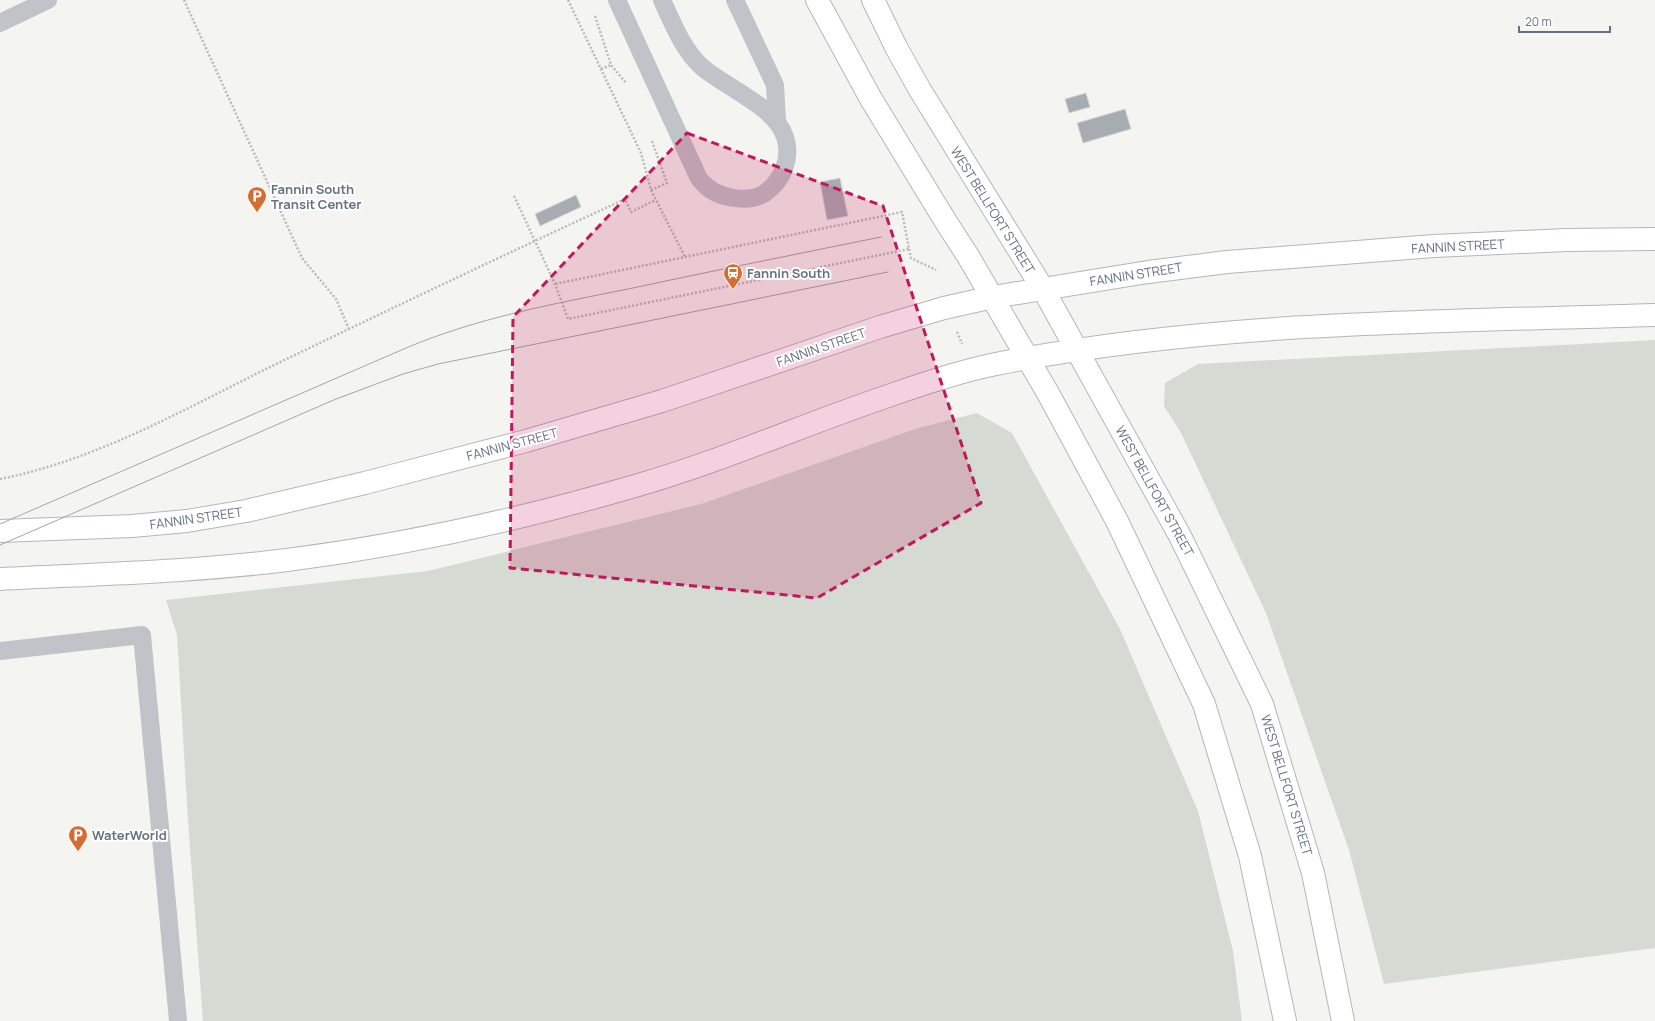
<svg xmlns="http://www.w3.org/2000/svg" width="1655" height="1021" viewBox="0 0 1655 1021" font-family="Manrope,sans-serif">
	<rect width="100%" height="100%" fill="#f4f5f1"/>
	<g fill="#d5dbd3">
		<polygon points="1655,340 1655,948 1384,984 1349,850 1266,613 1181,433 1164,406 1165,383 1198,364"/>
		<polygon points="977,413 1012,433 1120,629 1198,811 1233,951 1242,1021 203,1021 188,821 177,635 166,600 428,571 701,504 918,428"/>
	</g>
	<g fill="#a7acb3" stroke="#d6d6d4">
		<polygon points="1086,93 1090,107 1069,113 1065,99"/>
		<polygon points="1125,109 1131,129 1083,143 1077,123"/>
		<polygon points="840,178 848,216 827,220 820,182"/>
		<polygon points="576,195 581,207 540,226 535,214"/>
	</g>
	<g fill="none" stroke-linecap="round" stroke-linejoin="round">
		<defs>
			<g id="secondary">
				<polyline points="817,0 871,99 946,222 968,256 1049,395 1117,521 1204,704 1250,856 1285,1021"/>
				<polyline points="873,0 897,49 920,90 1043,289 1180,536 1262,704 1313,873 1343,1021"/>
				<polyline points="0,531 132,526 187,521 246,511 365,483 526,441 662,401 880,327 944,308 993,297 1148,272 1227,262 1434,246 1566,240 1655,239"/>
				<path d="M0 579C96 574 192 572 287 560 405 545 522 519 635 486 722 461 805 424 891 395 925 383 961 371 996 364 1212 321 1436 322 1655 315"/>
			</g>
		</defs>
		<use href="#secondary" stroke="#b3b6bb" stroke-width="24"/>
		<g stroke="#b8babd" stroke-width="2.5" stroke-dasharray="2 2" stroke-linecap="butt">
			<polyline points="184,0 302,258 336,299 349,329"/>
			<polyline points="568,0 641,153 651,190 685,257"/>
			<polyline points="595,16 611,65 626,83"/>
			<polyline points="601,69 611,65"/>
			<polyline points="651,190 667,183 652,141"/>
			<polyline points="514,196 555,284 568,319 909,249 902,212 555,284"/>
			<polyline points="909,249 911,258 936,270"/>
			<polyline points="957,332 962,344"/>
			<path d="M0 479C96 460 183 410 270 367 388 310 506 254 625 199L631 212 656 200"/>
		</g>
		<g stroke="#c0c3c7" stroke-width="18">
			<path d="M617 0 695 170C697 175 699 180 703 183 716 198 748 204 765 193 783 180 792 158 785 137 776 107 725 87 702 67 683 50 673 24 662 0"/>
			<polyline points="735,0 775,85 777,121"/>
			<polyline points="0,23 48,0"/>
			<polyline points="0,651 142,635 178,1021"/>
		</g>
		<use href="#secondary" stroke="#fff" stroke-width="22"/>
		<g stroke="#a2a6ab" stroke-width="1">
			<path d="M0 524 406 348C477 318 553 304 628 289 712 271 797 254 881 237"/>
			<polyline points="0,545 336,399 403,374 438,364 888,272"/>
		</g>
	</g>
	<path fill="#c2185b" fill-opacity="0.2" stroke="#c2185b" stroke-width="3" stroke-dasharray="8 5" stroke-linejoin="round" d="M687 133 883 206 981 503 817 598 510 568 513 317Z"/>
	<defs>
		<symbol id="parking-pin" viewBox="-11 -11 22 30"><path d="M0 17L-7.5 6A9.5 9.5 0 1 1 7.5 6Z" fill="#d56c31" stroke="#fff"/><path d="M-3.5-5.5H1a3.5 3.5 0 0 1 0 7H-1V5.5H-3.5ZM-1-3.4V-.6H.8a1.4 1.4 0 0 0 0-2.8Z" fill="#fff"/></symbol>
		<symbol id="station-pin" viewBox="-11 -11 22 30"><path d="M0 17L-7.5 6A9.5 9.5 0 1 1 7.5 6Z" fill="#d56c31" stroke="#fff"/><path d="M-3-6H3Q5-6 5-4V2Q5 4 3 4L4.5 6H3L1.5 4h-3L-3 6H-4.5L-3 4Q-5 4-5 2V-4Q-5-6-3-6ZM-3.5-4v3h7v-3ZM-3.5 1v1.5H-2V1ZM2 1v1.5H3.5V1Z" fill="#fff"/></symbol>
	</defs>
	<g fill-rule="evenodd">
		<use href="#parking-pin" x="246" y="185" width="22" height="30"/>
		<use href="#station-pin" x="722" y="262" width="22" height="30"/>
		<use href="#parking-pin" x="67" y="824" width="22" height="30"/>
	</g>
	<g text-anchor="middle" stroke-width="4" stroke-linejoin="round" paint-order="stroke">
		<g font-size="13" font-weight="bold" fill="#667180" stroke="#fff" text-anchor="start">
			<text x="271" y="194">Fannin South<tspan x="271" dy="15">Transit Center</tspan></text>
			<text x="747" y="278">Fannin South</text>
			<text x="92" y="840">WaterWorld</text>
		</g>
		<g font-size="13" fill="#667180" stroke="#fff">
			<text transform="translate(993 210) rotate(58)" y="5">WEST BELLFORT STREET</text>
			<text transform="translate(1458 246) rotate(-3)" y="5">FANNIN STREET</text>
			<text transform="translate(1136 274) rotate(-9)" y="5">FANNIN STREET</text>
			<text transform="translate(821 347) rotate(-19)" y="5">FANNIN STREET</text>
			<text transform="translate(512 444) rotate(-15)" y="5">FANNIN STREET</text>
			<text transform="translate(1155 491) rotate(61)" y="5">WEST BELLFORT STREET</text>
			<text transform="translate(196 518) rotate(-8)" y="5">FANNIN STREET</text>
			<text transform="translate(1287 785) rotate(73)" y="5">WEST BELLFORT STREET</text>
		</g>
	</g>
	<path d="M1519 26v6h91v-6" fill="none" stroke="#667180" stroke-width="2"/>
	<text x="1525" y="26" font-size="12" fill="#667180" stroke="#ffffff" stroke-width="3" paint-order="stroke">20 m</text>
</svg>
